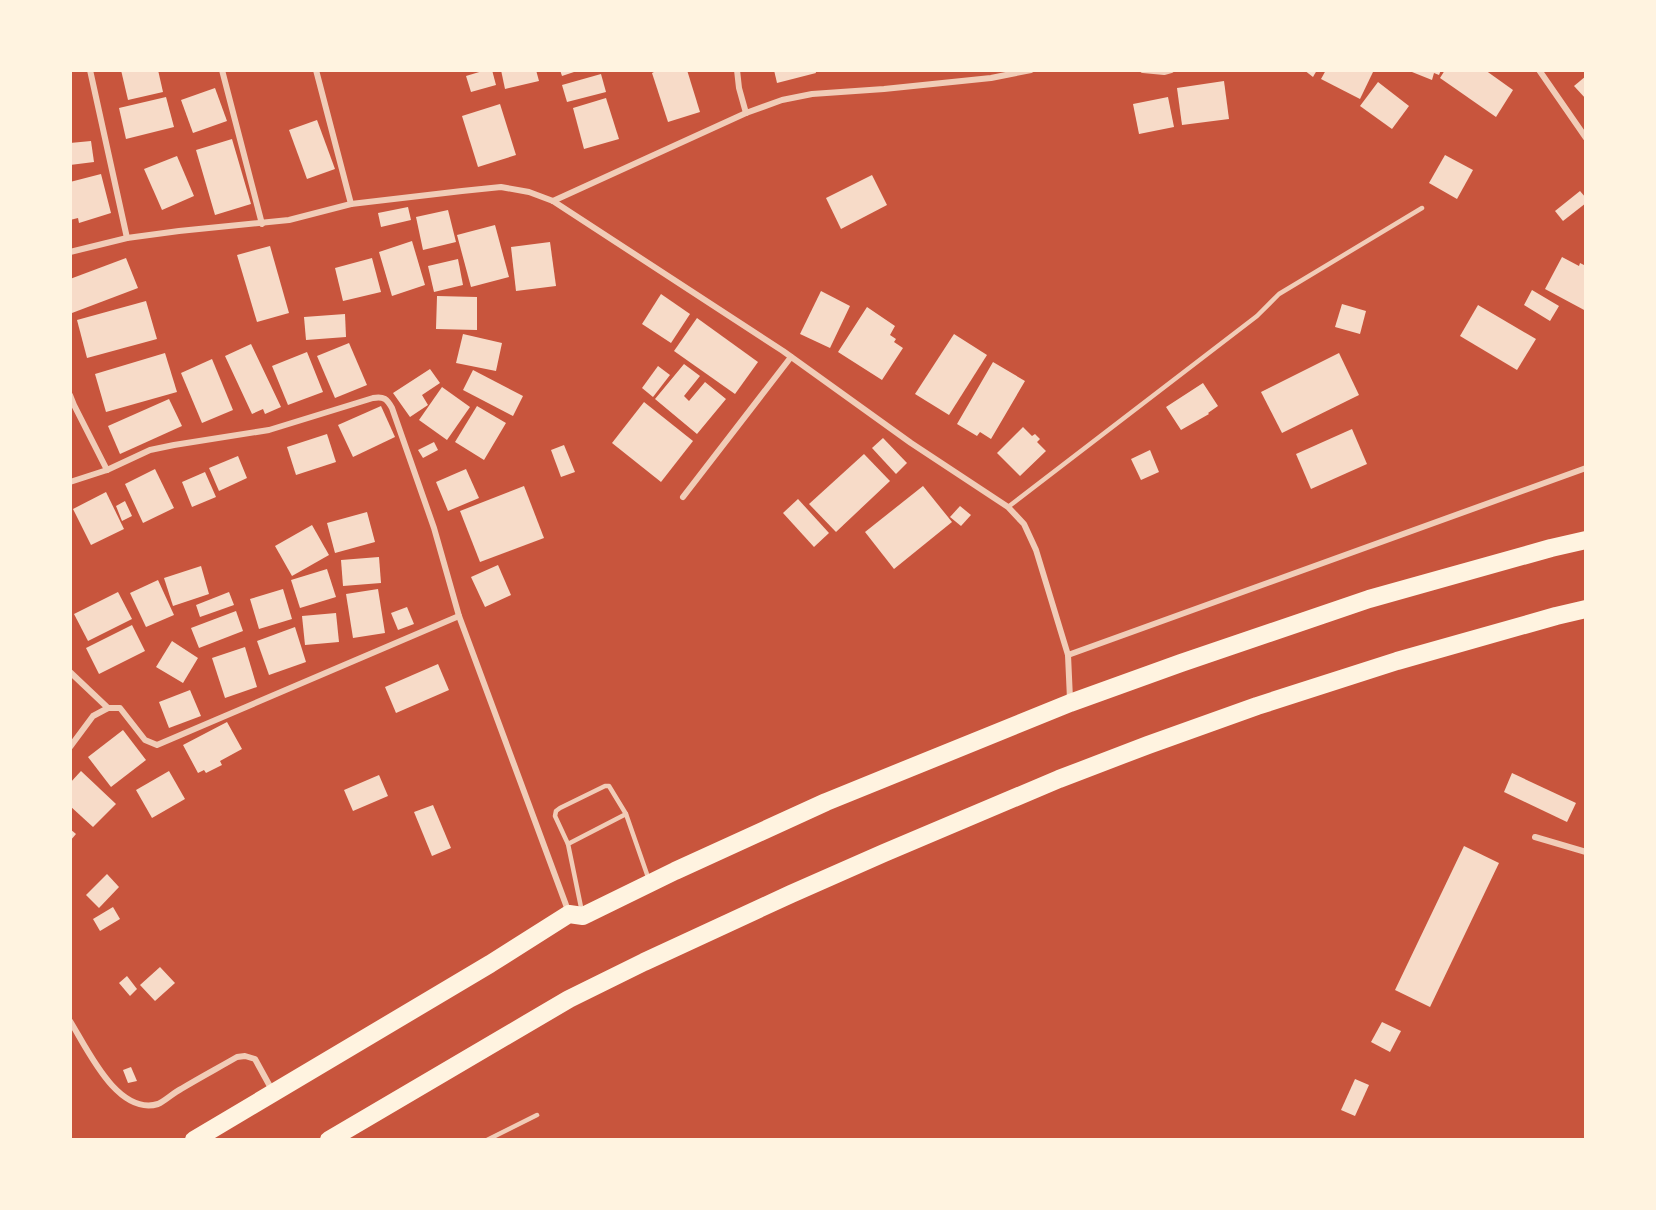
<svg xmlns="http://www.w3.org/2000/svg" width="1656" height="1210" viewBox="0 0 1656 1210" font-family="'Archivo Narrow',sans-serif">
	<rect width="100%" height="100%" fill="#c8553d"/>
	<g fill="#f7dbc8">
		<polygon points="121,70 158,70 163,92 128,100"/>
		<polygon points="486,70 492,70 496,85 471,92 466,76"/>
		<polygon points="501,70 536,70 539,81 505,89"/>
		<polygon points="560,70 577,70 577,71 562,76"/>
		<polygon points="658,70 687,70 700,112 668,122 652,73"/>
		<polygon points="774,70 815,70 816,73 777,83"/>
		<polygon points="1304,70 1317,70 1313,77"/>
		<polygon points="1326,70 1369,70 1373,72 1360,99 1321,79"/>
		<polygon points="1407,70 1441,70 1439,75 1434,73 1432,80"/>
		<polygon points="1445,70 1485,70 1513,90 1496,117 1440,78"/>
		<polygon points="601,74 606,92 567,102 562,85"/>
		<polygon points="1586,76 1586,99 1574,86"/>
		<polygon points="1224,81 1229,119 1182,125 1177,88"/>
		<polygon points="1378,82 1409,106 1392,129 1360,106"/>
		<polygon points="215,88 227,121 193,133 181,100"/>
		<polygon points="166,97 174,127 126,139 119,108"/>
		<polygon points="1168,97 1174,127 1139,134 1133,104"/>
		<polygon points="606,98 619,139 584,149 573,108"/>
		<polygon points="500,104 516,155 478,167 462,116"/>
		<polygon points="317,120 335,169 307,179 289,130"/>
		<polygon points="232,139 251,204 215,215 196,150"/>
		<polygon points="91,141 94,162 70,165 70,143"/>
		<polygon points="1445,155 1473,170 1457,199 1429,183"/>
		<polygon points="177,156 194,196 162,210 144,169"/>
		<polygon points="101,174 111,213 79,223 78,218 70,220 70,182"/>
		<polygon points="872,175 887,205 841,229 826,198"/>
		<polygon points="1580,191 1586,198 1586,203 1563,221 1555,211"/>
		<polygon points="408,207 411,220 381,227 378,213"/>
		<polygon points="448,210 456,242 423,250 416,217"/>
		<polygon points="495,225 509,277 471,287 457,235"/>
		<polygon points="412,241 425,285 392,296 379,252"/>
		<polygon points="550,242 556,286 516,291 511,247"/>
		<polygon points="270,246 289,313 257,322 237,255"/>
		<polygon points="1562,257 1579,266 1580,263 1586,266 1586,311 1545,289"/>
		<polygon points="126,258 138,288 72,313 70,310 70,279"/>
		<polygon points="372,258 381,292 343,301 335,268"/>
		<polygon points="458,259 463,285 434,292 428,266"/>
		<polygon points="1532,290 1559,306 1550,321 1524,305"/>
		<polygon points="821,291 850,306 830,348 800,334"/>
		<polygon points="661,294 690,314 671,343 642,324"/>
		<polygon points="437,296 477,297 477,330 436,329"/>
		<polygon points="146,301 157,339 87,358 77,320"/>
		<polygon points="1342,304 1366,311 1360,334 1335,327"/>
		<polygon points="1478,305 1536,339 1517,370 1460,336"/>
		<polygon points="867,307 895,326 890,335 896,339 894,342 903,348 882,380 838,352"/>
		<polygon points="345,314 346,337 306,340 304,317"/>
		<polygon points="697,318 758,362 735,394 674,351"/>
		<polygon points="463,334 502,343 496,371 456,363"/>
		<polygon points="954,334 987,355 949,415 915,394"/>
		<polygon points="349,343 367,385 335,398 317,356"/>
		<polygon points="251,344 281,407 265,414 263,409 252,414 225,356"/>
		<polygon points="307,352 323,392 288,405 272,366"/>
		<polygon points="165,353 177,392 106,412 95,374"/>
		<polygon points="1339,353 1359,395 1282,433 1261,392"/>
		<polygon points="212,359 233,410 202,423 181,373"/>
		<polygon points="993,362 1025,381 991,439 980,432 977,436 957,424"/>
		<polygon points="684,364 700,376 684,396 689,401 705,382 726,399 697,434 655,399"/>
		<polygon points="658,366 670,375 653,397 642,388"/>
		<polygon points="430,369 440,383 422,395 428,405 410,417 393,393"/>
		<polygon points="473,370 523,396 513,416 463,390"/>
		<polygon points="1203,383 1218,406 1208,413 1209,414 1181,430 1166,407"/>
		<polygon points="442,387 470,407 447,440 419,420"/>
		<polygon points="169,399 182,426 120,454 108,426"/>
		<polygon points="644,402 693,441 661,482 612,443"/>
		<polygon points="381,406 395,437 353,457 338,425"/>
		<polygon points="477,406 506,423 484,460 455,442"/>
		<polygon points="1023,427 1032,436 1035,434 1040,439 1037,442 1046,451 1020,476 997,453"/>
		<polygon points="1352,429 1367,464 1311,489 1296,454"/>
		<polygon points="327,434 336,462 296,475 287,447"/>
		<polygon points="883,438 907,463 896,474 872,448"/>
		<polygon points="434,442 438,450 423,458 418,450"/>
		<polygon points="564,445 575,472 561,477 551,450"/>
		<polygon points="1150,450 1159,472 1141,480 1131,459"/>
		<polygon points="864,454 890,481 836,532 809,504"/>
		<polygon points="238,456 247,478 219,491 209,468"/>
		<polygon points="155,469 174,508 143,523 125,484"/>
		<polygon points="466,469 479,498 448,511 436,482"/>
		<polygon points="205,472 216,497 192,507 182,482"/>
		<polygon points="524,486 544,538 480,562 460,511"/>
		<polygon points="923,486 952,522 894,569 865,532"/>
		<polygon points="106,492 124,529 91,545 73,509"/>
		<polygon points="798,499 829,533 814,547 783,513"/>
		<polygon points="125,501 132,516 122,521 116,506"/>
		<polygon points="960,506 971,515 961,526 950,517"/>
		<polygon points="367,512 375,542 335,553 327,523"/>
		<polygon points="312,525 329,555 292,576 275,546"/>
		<polygon points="379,557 381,583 343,586 341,560"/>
		<polygon points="498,565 511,595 485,607 471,577"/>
		<polygon points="201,566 209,594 173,606 164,578"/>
		<polygon points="327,569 336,597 300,608 291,580"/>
		<polygon points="158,580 174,615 146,627 130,593"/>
		<polygon points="283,589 292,619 259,629 250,599"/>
		<polygon points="378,589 385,633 353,638 346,594"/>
		<polygon points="118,592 132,619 88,641 74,614"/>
		<polygon points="229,592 234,605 200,617 196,605"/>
		<polygon points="407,607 414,624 398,630 391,613"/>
		<polygon points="236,611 243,631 199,648 191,628"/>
		<polygon points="336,613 339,642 305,645 302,616"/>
		<polygon points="132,625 145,651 99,674 86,648"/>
		<polygon points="295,627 306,662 269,675 257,641"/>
		<polygon points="172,641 198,658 183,683 156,667"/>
		<polygon points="245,647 257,687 225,698 212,658"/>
		<polygon points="438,664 449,690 396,713 385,687"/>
		<polygon points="190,690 201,716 169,728 159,702"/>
		<polygon points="227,722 242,749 220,761 222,765 206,773 204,770 198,773 183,745"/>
		<polygon points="123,730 146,760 111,787 88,757"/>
		<polygon points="81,771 116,804 93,827 70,806 70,783"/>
		<polygon points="169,771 185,799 152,818 136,790"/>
		<polygon points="1512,773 1576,803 1567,822 1504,792"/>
		<polygon points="379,775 388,796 353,811 344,790"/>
		<polygon points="433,805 451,848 432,856 414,812"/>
		<polygon points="70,829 76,834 70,841"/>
		<polygon points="1464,846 1499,863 1430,1007 1395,990"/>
		<polygon points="107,874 119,887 99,908 86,895"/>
		<polygon points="113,907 120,919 100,931 93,919"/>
		<polygon points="160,967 175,983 155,1001 140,985"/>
		<polygon points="127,976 137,989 130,996 119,983"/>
		<polygon points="1382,1022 1401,1031 1390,1052 1371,1042"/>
		<polygon points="131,1067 137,1081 128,1083 123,1070"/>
		<polygon points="1355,1079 1369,1085 1355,1116 1341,1110"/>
	</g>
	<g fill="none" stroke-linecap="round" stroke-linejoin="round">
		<g stroke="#f1ccb7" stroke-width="4.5">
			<polyline points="1008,507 1257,316 1279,294 1422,208"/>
			<polyline points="568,844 555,816 556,811 560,808 605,786 609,786 626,814"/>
			<polyline points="582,912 568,844 626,814 649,880"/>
			<polyline points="487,1140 537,1115"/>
		</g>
		<g stroke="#f1ccb7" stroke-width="6">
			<polyline points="90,70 127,238"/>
			<polyline points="222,70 262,224"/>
			<polyline points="316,70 351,204"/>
			<polyline points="737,70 739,88 746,113"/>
			<polyline points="1143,70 1164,72 1171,70"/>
			<polyline points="1539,70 1586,138"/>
			<polyline points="553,201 746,113 782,100 812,94 884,89 991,78 1031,70"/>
			<polyline points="70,252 127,238 179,231 289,220 351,204 462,191 501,187 529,192 553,201 783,351 911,443 1008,507 1024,524 1036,550 1068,655 1070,699"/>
			<polyline points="70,395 74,405 107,470"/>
			<path d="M70 482 107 470 150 450 174 445 269 430 373 398C384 396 387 399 392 408L434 528 459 616 569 913"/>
			<polyline points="683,497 791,357"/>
			<polyline points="1068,655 1586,468"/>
			<polyline points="70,672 108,708"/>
			<polyline points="70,747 93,716 108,708 120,708 145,740 157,745 459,616"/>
			<polyline points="1535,837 1586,852"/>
			<path d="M70 1021C87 1048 117 1116 158 1104 165 1101 173 1093 181 1089 199 1078 218 1068 237 1057L245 1056 255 1059 272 1090"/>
		</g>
		<g stroke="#fff3e0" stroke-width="18">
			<polyline points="194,1140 490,964 569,914 583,916 675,871 826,802 1070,703 1181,663 1369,599 1551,548 1586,540"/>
			<polyline points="329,1140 569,999 644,962 791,894 884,853 1059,779 1148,745 1257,706 1397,661 1556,616 1586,609"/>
		</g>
	</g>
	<rect width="1656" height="1210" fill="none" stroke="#fff3e0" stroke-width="144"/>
</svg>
